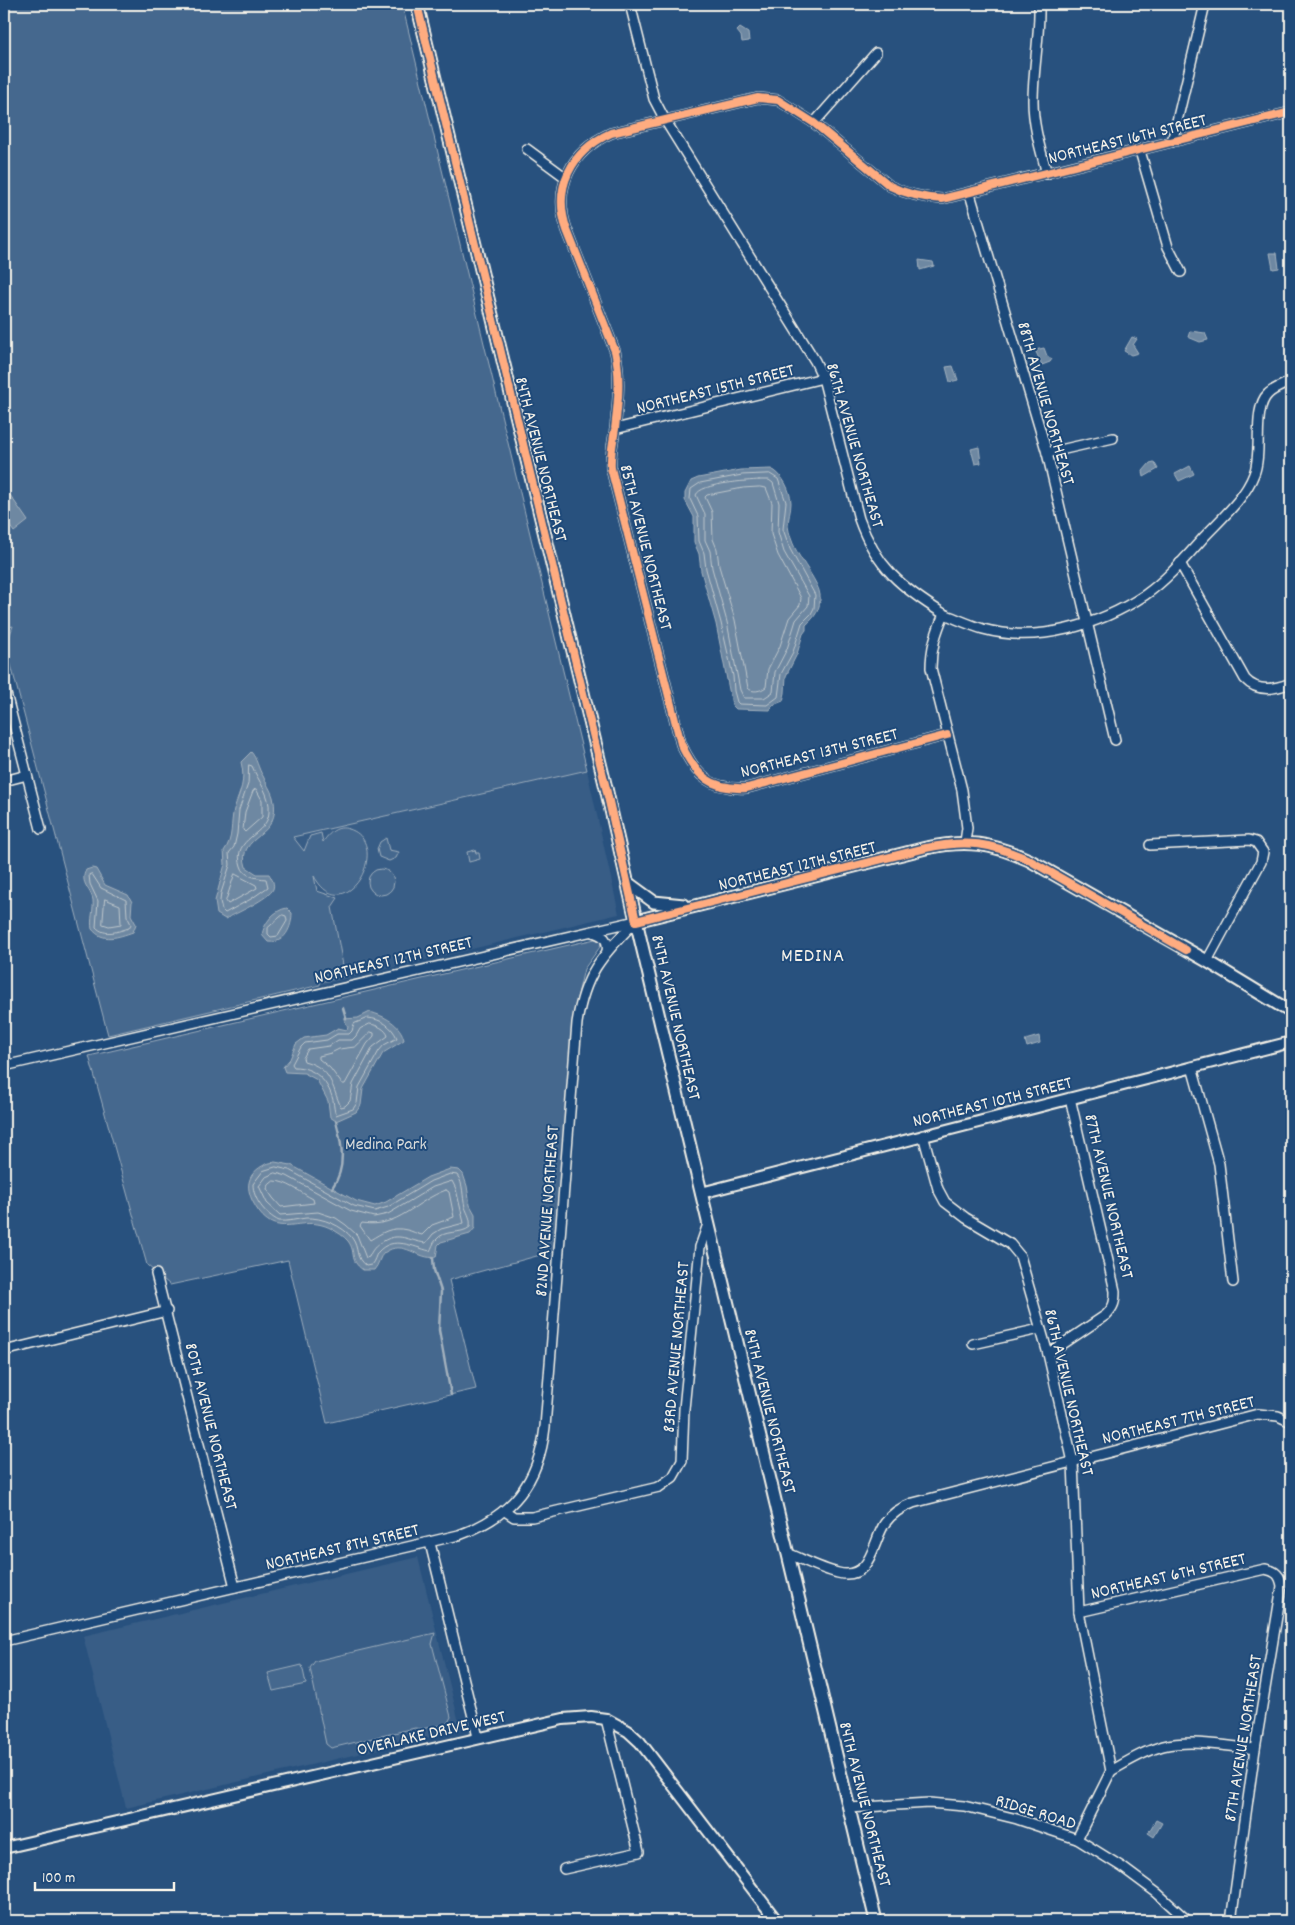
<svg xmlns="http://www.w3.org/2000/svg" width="1295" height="1925" viewBox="0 0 1295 1925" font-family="Dekko,sans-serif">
	<rect width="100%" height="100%" fill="#28517e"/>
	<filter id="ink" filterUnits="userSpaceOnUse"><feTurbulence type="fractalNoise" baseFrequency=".02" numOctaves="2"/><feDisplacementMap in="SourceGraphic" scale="10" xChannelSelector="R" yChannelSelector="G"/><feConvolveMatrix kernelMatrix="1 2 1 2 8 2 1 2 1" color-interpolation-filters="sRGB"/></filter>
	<g filter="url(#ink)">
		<g fill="#375d86">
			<polygon points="587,770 619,914 320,985 286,839"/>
			<polygon points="418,1557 461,1730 126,1808 83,1636"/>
		</g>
		<g fill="#45688e" stroke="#9cacbb">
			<path d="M4 4H402L587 770 293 837 304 851 310 836 321 833 323 842C329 833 337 825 349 829 394 843 345 932 314 876L317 891 338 898 332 907 345 976 320 982V985L108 1035 6 646 13 626 4 628Z"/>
			<polygon points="386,838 389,850 399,852 396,858 389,861 379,857 377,849 380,842"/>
			<polygon points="475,850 476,853 479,853 480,859 469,862 467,852"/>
			<circle cx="381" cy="882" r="13"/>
			<polygon points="595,939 601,942 600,947 584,969 574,1011 560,1176 555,1251 449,1280 476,1389 327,1423 288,1260 170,1285 147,1265 89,1056"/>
			<polygon points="435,1633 432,1644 451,1717 447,1724 421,1729 415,1728 331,1748 326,1744 310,1668 315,1661"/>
			<polygon points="302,1665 306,1684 273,1691 268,1673"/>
		</g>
		<g fill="#6e88a2" stroke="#a4b2be">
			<polygon points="740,28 748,33 749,41 742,42 741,36 737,31"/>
			<polygon points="1270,253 1277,253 1279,268 1273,269"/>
			<polygon points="919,260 933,262 934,266 920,270"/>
			<polygon points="1190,331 1205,333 1208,340 1200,342 1188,337"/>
			<polygon points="1132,337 1137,339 1133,345 1138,353 1131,355 1124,351"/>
			<polygon points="1044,348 1047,356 1052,359 1050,362 1042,365 1035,350"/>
			<polygon points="953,366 958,380 950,382 946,367"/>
			<polygon points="979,447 981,463 975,464 971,449"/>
			<polygon points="1154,462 1158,469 1144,477 1143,471 1150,463"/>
			<polygon points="1190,466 1194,474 1179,481 1175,474"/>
			<path d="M771 469C782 473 791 491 791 503 791 511 788 518 788 526 789 533 792 542 795 548 801 561 819 583 820 595 821 609 815 617 806 625V630L803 634 797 654 786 676 785 693 783 701 773 705 770 710 736 709 732 705 716 624 701 571 699 554 694 542V517L685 500V493L691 481 698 478 741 470Z"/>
			<polygon points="10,495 28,521 14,532 4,518 4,499"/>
			<path d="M251 752C257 758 258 769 263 776 266 783 271 790 273 797 284 839 235 834 246 867L257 874H269C272 879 275 884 273 889 270 898 235 914 225 919L217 914 215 901 225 864 224 851C234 838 230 824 234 809 240 791 246 782 241 762Z"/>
			<path d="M92 868 96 869 105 885 128 895 132 902 131 915 136 924 133 932C118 937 103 943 92 929 90 920 94 910 93 900 91 889 79 883 86 870Z"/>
			<path d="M287 908 292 913C292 927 285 944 268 942L262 935C264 923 274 910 287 908Z"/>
			<path d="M370 1012C384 1016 401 1024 404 1040L383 1053 363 1089 361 1105 356 1112 336 1121 330 1117 328 1101 317 1080 304 1073 285 1072 283 1067 290 1059 296 1044 304 1038 326 1035 338 1028 347 1030 348 1027 344 1019 358 1018Z"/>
			<polygon points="1039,1036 1040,1043 1027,1047 1025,1040"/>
			<path d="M275 1162 291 1165 356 1201 375 1206 386 1202 428 1177 450 1169 459 1170 463 1174 467 1186 470 1205 475 1214V1228L470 1234 441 1242 438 1245 436 1257C418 1261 404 1238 384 1253 379 1257 379 1265 374 1270H363C348 1259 357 1253 348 1241 344 1236 337 1232 332 1229 299 1211 275 1247 252 1200 248 1191 247 1183 252 1175 258 1167 266 1163 275 1162Z"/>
			<polygon points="1156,1820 1162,1823 1154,1837 1148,1833"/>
		</g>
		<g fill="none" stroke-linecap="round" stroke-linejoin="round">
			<g stroke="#bec7cc" stroke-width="1">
				<polygon points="770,474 778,479 786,502 783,529 790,549 815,595 814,608 811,614 802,623 793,652 781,674 778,697 767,705 739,704 737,702 734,691 733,676 721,623 706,569 704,553 699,541 698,516 690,499 691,489 700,483 742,475"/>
				<path d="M759 480H769L773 483 779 503 778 532 784 552 809 596 808 606 796 620 787 649 775 672 773 692 764 698H744L740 690 727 622 712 568 710 551 705 540V514L696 495C701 483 747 481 759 480Z"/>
				<path d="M760 487 766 488 772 503 771 534 778 555 801 598 800 605 789 618 780 646 768 669 766 687C761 691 752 693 748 688L735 620 719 566 717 549 713 539 712 512 705 497 707 495 743 488Z"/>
				<path d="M249 765 252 766C258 781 271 795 269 812 268 836 231 837 241 866 244 877 257 878 266 879L268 887 251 899 225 913 222 910 220 901 221 893 230 865 229 853 234 847 237 834 239 810 248 784Z"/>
				<polygon points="256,789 262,800 262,817 245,832 243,830 245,812 253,791"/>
				<path d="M92 874 101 888 126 900 127 916 131 924 129 928C119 931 105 937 96 927L98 901 90 884 89 875Z"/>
				<polygon points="235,874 256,885 257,888 228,904 226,901"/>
				<polygon points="105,899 120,905 121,924 109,926 103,924"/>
				<polygon points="283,915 286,916 287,921 278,936 271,937 268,934 268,928"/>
				<path d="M368 1018C381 1019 392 1026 397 1038L384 1045 379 1051 359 1087 357 1103 353 1109 336 1115C334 1111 334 1106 333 1100 328 1081 314 1067 294 1067L292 1064 301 1047 305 1043 327 1040 337 1034H349L352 1031 354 1024Z"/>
				<path d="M370 1024C377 1025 386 1029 388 1036L373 1047 353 1084 350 1101 345 1106 341 1107C331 1086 333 1069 304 1061L303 1058 308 1049 329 1046 338 1040H352L356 1036 360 1029Z"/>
				<polygon points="371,1032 374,1033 374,1036 367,1044 345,1084 342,1084 330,1068 319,1059 319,1056 331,1053 339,1049 355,1047"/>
				<path d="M276 1167 289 1170 354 1206 375 1211 388 1207 431 1181 450 1174 457 1175C464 1184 462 1196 465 1207 468 1215 471 1218 470 1227 461 1235 444 1229 436 1240 433 1243 432 1248 430 1251 413 1247 393 1235 378 1252 375 1256 375 1261 371 1265L366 1266C354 1257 360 1249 352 1238 343 1226 322 1217 306 1218 297 1219 288 1222 279 1221 265 1214 253 1199 253 1184L263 1171Z"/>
				<path d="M276 1173 287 1176 351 1211 374 1217 388 1214 433 1187 452 1181 456 1189 464 1223 441 1229 433 1234 426 1243C408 1241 399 1231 382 1242 375 1246 372 1250 369 1257L366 1258 357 1235 346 1225 336 1218 318 1212 280 1215 267 1203 259 1186 266 1177Z"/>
				<path d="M274 1181C287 1181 301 1193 313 1199L314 1203 281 1207 273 1198 267 1189 269 1185Z"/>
				<path d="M446 1190 449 1192 454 1217 432 1225 422 1235C417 1234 412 1231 407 1230 391 1226 382 1233 370 1240L360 1226 362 1223C398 1229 415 1201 446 1190Z"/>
			</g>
			<g stroke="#a4b2be" stroke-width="2.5">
				<polyline points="343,1008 346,1018"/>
				<path d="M332 1188C347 1168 342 1144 336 1121"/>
				<polyline points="433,1258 434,1270 441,1291 439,1330 451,1395"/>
			</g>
			<defs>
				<g id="minor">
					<path d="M630 4 654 99 665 120 815 361 823 378 859 519C876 567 902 588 944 614 936 633 931 648 931 668L962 790 967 828 965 842"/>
					<path d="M1039 4C1040 37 1033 69 1033 101 1033 126 1041 151 1047 174"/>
					<polyline points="814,123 876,53"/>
					<polyline points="1172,142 1205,4"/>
					<polyline points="527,149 565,177"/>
					<polyline points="1140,151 1168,247 1181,272"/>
					<polyline points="970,194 1047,453 1115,740"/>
					<polyline points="615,429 823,378"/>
					<polyline points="1047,453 1113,438"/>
					<path d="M1180 563 1245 679C1258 693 1275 689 1291 683"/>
					<path d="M944 614C957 619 970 625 983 629 1037 644 1100 625 1145 595 1168 579 1187 556 1205 536 1222 518 1245 498 1254 474 1263 452 1252 409 1268 394 1274 388 1284 385 1291 381"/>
					<polyline points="4,686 41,829"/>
					<path d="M947 735 747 788C710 790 696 776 681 744L611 468C610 454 613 443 615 429 618 403 621 376 615 351L567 230C552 188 571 151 611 133L758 98 778 100 814 123 890 186C908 195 923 198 942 199L1291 112"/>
					<polyline points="4,781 27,775"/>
					<polyline points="1150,845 1249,840 1256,842 1263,852 1261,862 1207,961"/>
					<path d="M592 932C603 935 609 939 607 952"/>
					<polyline points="4,1054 6,1065"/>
					<polyline points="4,1066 636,921"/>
					<polyline points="1192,1067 1219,1164 1233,1282"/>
					<polyline points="923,1135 938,1189 945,1202 966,1218 1010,1244 1020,1256 1048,1354 1073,1462 1079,1612 1111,1771 1077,1839"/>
					<polyline points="156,1274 235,1587"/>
					<polyline points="973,1344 1040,1329"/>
					<polyline points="4,1351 167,1311"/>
					<path d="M1048 1354 1106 1315C1114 1307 1115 1302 1115 1291L1070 1098"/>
					<polyline points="505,1511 514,1517 532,1517 659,1487 673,1477 682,1461 684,1409 700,1247 708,1224"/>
					<polyline points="430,1543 478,1737"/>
					<path d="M787 1553C804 1560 821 1569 838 1573 872 1581 872 1542 885 1523 892 1513 902 1507 913 1503L1258 1414 1278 1416 1291 1422"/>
					<path d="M1079 1612 1265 1569C1276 1571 1280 1575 1282 1586L1255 1749 1231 1921"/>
					<path d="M4 1641 459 1535C512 1516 539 1482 545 1427L577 1023C585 972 602 956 636 921"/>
					<path d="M1111 1771C1127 1762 1144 1751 1163 1746 1192 1739 1226 1746 1255 1749"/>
					<polyline points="849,1808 929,1803 964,1806 1017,1819 1077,1839 1122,1867 1157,1893 1188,1921"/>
					<polyline points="564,1869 639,1852 606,1719"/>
				</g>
				<g id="tertiary">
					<polyline points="701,1193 1291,1042"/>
					<polyline points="4,1848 563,1719 591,1717 606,1719 628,1731 640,1742 777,1921"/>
				</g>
				<g id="secondary">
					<polyline points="417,4 606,788 641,942 876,1921"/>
					<polyline points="628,883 654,902 684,905"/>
					<path d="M636 921 926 848C967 839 991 843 1029 860L1207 961 1291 1012"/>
				</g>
			</defs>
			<use href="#minor" stroke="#f4f1e8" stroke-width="12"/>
			<use href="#tertiary" stroke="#f4f1e8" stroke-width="14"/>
			<use href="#secondary" stroke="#f4f1e8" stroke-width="15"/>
			<use href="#minor" stroke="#1f4a7a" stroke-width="9"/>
			<use href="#tertiary" stroke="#1f4a7a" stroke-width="10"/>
			<use href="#secondary" stroke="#1f4a7a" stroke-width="11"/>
			<defs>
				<g id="cycleway">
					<path d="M417 4 606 788 636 921 926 848C967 839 991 843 1029 860L1186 950"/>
					<path d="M947 735 747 788C710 790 696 776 681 744L611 468C610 454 613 443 615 429 618 403 621 376 615 351L567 230C552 188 571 151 611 133L758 98 778 100 814 123 890 186C908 195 923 198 942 199L1291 112"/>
				</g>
			</defs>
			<use href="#cycleway" stroke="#1f4a7a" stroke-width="11"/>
			<use href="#cycleway" stroke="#ffac80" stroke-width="8"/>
		</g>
	</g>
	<g text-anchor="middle" stroke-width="4" stroke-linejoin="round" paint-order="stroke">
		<g font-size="18" fill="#f4f1e8" stroke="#1f4a7a">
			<text transform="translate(1127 138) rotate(-14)" y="6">NORTHEAST 16TH STREET</text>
			<text transform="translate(715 388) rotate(-14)" y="6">NORTHEAST 15TH STREET</text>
			<text transform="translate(1047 403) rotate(74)" y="6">88TH AVENUE NORTHEAST</text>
			<text transform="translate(856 445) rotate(74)" y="6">86TH AVENUE NORTHEAST</text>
			<text transform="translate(542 459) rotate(76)" y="6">84TH AVENUE NORTHEAST</text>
			<text transform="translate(647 547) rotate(76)" y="6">85TH AVENUE NORTHEAST</text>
			<text transform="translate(819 752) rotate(-14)" y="6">NORTHEAST 13TH STREET</text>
			<text transform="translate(797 865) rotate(-14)" y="6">NORTHEAST 12TH STREET</text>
			<text transform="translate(393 959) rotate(-13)" y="6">NORTHEAST 12TH STREET</text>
			<text transform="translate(677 1017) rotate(77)" y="6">84TH AVENUE NORTHEAST</text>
			<text transform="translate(992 1101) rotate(-14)" y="6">NORTHEAST 10TH STREET</text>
			<text transform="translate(1110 1196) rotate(77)" y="6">87TH AVENUE NORTHEAST</text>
			<text transform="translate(546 1211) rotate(-86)" y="6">82ND AVENUE NORTHEAST</text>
			<text transform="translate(675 1347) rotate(-85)" y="6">83RD AVENUE NORTHEAST</text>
			<text transform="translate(1070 1392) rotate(77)" y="6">86TH AVENUE NORTHEAST</text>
			<text transform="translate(771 1411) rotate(76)" y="6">84TH AVENUE NORTHEAST</text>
			<text transform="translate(1178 1419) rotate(-14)" y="6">NORTHEAST 7TH STREET</text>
			<text transform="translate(212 1426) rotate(76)" y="6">80TH AVENUE NORTHEAST</text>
			<text transform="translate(342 1546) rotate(-13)" y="6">NORTHEAST 8TH STREET</text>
			<text transform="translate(1168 1575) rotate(-13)" y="6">NORTHEAST 6TH STREET</text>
			<text transform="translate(431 1732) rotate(-13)" y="6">OVERLAKE DRIVE WEST</text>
			<text transform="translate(1242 1738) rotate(-81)" y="6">87TH AVENUE NORTHEAST</text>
			<text transform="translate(866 1804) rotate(76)" y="6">84TH AVENUE NORTHEAST</text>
			<text transform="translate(1036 1811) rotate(17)" y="6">RIDGE ROAD</text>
		</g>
		<g font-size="18" fill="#dadcda" stroke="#1f4a7a">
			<text x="386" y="1149">Medina Park</text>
		</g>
		<g font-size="20" letter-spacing="1" fill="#f4f1e8" stroke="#1f4a7a">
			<text x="813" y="961">MEDINA</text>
		</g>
	</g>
	<rect width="1295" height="1925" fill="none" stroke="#1f4a7a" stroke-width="20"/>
	<rect x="10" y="10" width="1275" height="1905" fill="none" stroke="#f4f1e8" stroke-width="2" filter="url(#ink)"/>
	<path d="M35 1882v8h139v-8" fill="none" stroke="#f4f1e8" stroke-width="2.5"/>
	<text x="42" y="1882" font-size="15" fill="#f4f1e8" stroke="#1f4a7a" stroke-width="4" paint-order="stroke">100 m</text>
</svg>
